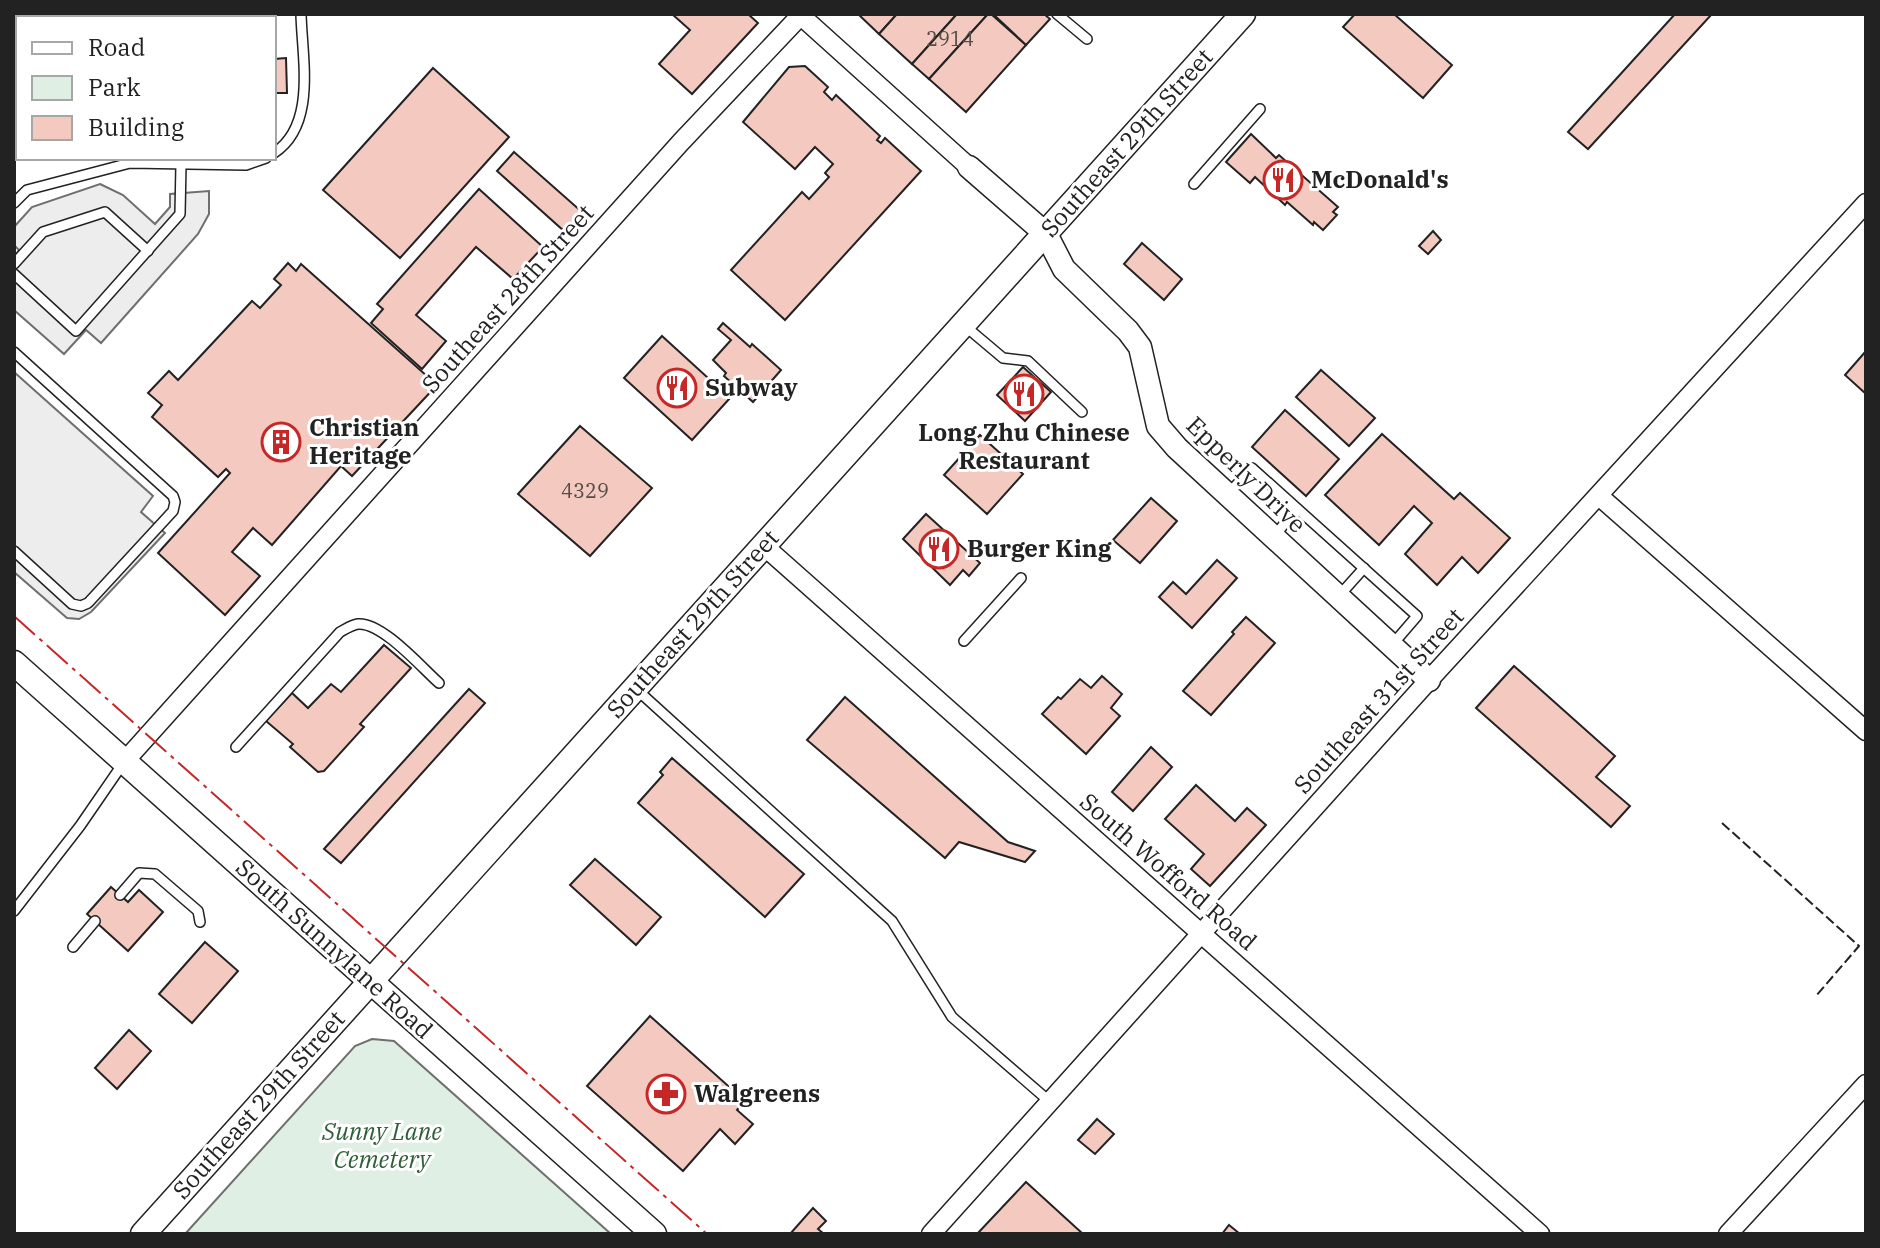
<svg xmlns="http://www.w3.org/2000/svg" width="1880" height="1248" viewBox="0 0 1880 1248" font-family="'IBM Plex Serif',serif">
	<rect width="100%" height="100%" fill="#fff"/>
	<polygon fill="#e0efe3" stroke="#6f6f6f" stroke-width="2" points="372,1039 394,1041 611,1234 185,1234 355,1046"/>
	<g fill="#ededed" stroke="#6f6f6f" stroke-width="2">
		<polygon points="100,184 123,195 155,224 170,207 170,194 209,191 209,214 198,234 101,343 86,330 64,354 14,310 14,257 19,250 14,245 14,227 32,207"/>
		<polygon points="14,372 153,496 141,512 165,533 91,612 79,619 67,618 14,572"/>
	</g>
	<g fill="#f3c9c0" stroke="#222" stroke-width="2">
		<polygon points="672,14 748,14 758,23 692,94 659,64 690,30"/>
		<polygon points="858,14 897,14 879,34"/>
		<polygon points="897,14 957,14 912,64 879,34"/>
		<polygon points="957,14 988,14 929,79 912,64"/>
		<polygon points="988,14 991,14 1026,45 966,112 929,79"/>
		<polygon points="993,14 1044,14 1050,19 1026,45"/>
		<polygon points="1355,14 1394,14 1452,65 1423,98 1343,27"/>
		<polygon points="1675,14 1712,14 1588,149 1568,132"/>
		<polygon points="286,58 287,93 274,93 274,59"/>
		<polygon points="805,66 828,87 824,92 832,100 836,95 880,136 877,140 881,143 885,138 921,171 785,320 731,270 802,192 809,199 829,177 825,173 833,164 815,147 795,169 743,122 789,67"/>
		<polygon points="433,68 509,137 400,258 323,190"/>
		<polygon points="1251,134 1276,158 1279,155 1338,207 1333,212 1337,215 1323,230 1314,222 1313,225 1287,202 1285,205 1255,177 1250,183 1226,162"/>
		<polygon points="514,152 582,212 564,231 497,171"/>
		<polygon points="479,189 543,247 513,279 476,247 416,315 446,341 422,369 371,323 383,309 377,304"/>
		<polygon points="1433,231 1441,240 1428,254 1419,246"/>
		<polygon points="1142,243 1182,279 1164,300 1124,264"/>
		<polygon points="288,263 296,271 301,264 437,385 352,476 341,466 272,545 253,528 232,552 260,576 225,615 158,553 230,473 226,469 218,477 152,417 162,405 148,393 169,371 178,380 252,301 260,308 281,285 274,279"/>
		<polygon points="723,323 750,347 752,344 781,370 753,402 724,376 726,373 713,360 731,340 718,329"/>
		<polygon points="662,336 730,398 692,440 624,378"/>
		<polygon points="1866,351 1866,394 1845,375"/>
		<polygon points="1023,367 1051,392 1025,421 997,395"/>
		<polygon points="1321,370 1375,418 1349,446 1296,397"/>
		<polygon points="1285,410 1339,459 1306,496 1252,447"/>
		<polygon points="580,426 652,488 590,556 518,494"/>
		<polygon points="1382,434 1454,499 1460,493 1510,538 1478,573 1462,557 1437,585 1405,554 1432,523 1414,506 1379,545 1325,495"/>
		<polygon points="980,435 1023,474 987,514 944,475"/>
		<polygon points="1151,498 1177,521 1140,563 1113,540"/>
		<polygon points="926,514 980,563 969,576 963,570 950,585 903,539"/>
		<polygon points="1217,560 1237,578 1192,628 1159,597 1173,582 1186,594"/>
		<polygon points="1246,617 1275,643 1211,715 1183,691 1234,634 1232,632"/>
		<polygon points="384,645 411,668 360,724 364,727 324,771 318,772 290,747 293,744 266,721 292,693 308,708 331,684 341,692"/>
		<polygon points="1514,666 1615,756 1596,777 1630,806 1611,827 1476,708"/>
		<polygon points="1102,676 1122,694 1111,708 1120,716 1086,754 1042,714 1058,697 1061,699 1080,679 1091,688"/>
		<polygon points="469,689 485,703 341,863 324,849"/>
		<polygon points="845,697 1008,842 1035,851 1025,862 959,842 945,858 807,740"/>
		<polygon points="1151,747 1172,767 1133,811 1112,792"/>
		<polygon points="672,758 804,874 765,917 638,803 663,775 660,772"/>
		<polygon points="1196,785 1235,821 1247,808 1266,825 1210,886 1191,869 1204,854 1165,819"/>
		<polygon points="595,859 661,917 636,945 570,885"/>
		<polygon points="111,887 128,902 139,890 163,912 128,951 87,914"/>
		<polygon points="205,942 238,971 192,1023 159,994"/>
		<polygon points="650,1016 745,1101 737,1110 753,1124 735,1144 720,1129 683,1171 587,1086"/>
		<polygon points="129,1030 151,1051 117,1089 95,1068"/>
		<polygon points="1097,1119 1114,1134 1095,1154 1078,1140"/>
		<polygon points="1026,1182 1083,1234 977,1234"/>
		<polygon points="813,1208 826,1221 818,1229 824,1234 790,1234"/>
		<polygon points="1229,1225 1240,1234 1222,1234"/>
	</g>
	<g fill="none" stroke-linecap="round" stroke-linejoin="round">
		<defs>
			<g id="service">
				<polyline points="1057,14 1087,39"/>
				<path d="M274 153C317 125 302 58 301 14"/>
				<polyline points="1194,184 1260,109"/>
				<polyline points="14,203 27,190 130,163 246,165 266,158"/>
				<polyline points="14,264 43,232 105,212 148,251"/>
				<polyline points="14,274 76,331 180,214 181,164"/>
				<polyline points="965,326 1003,358 1028,361 1082,412"/>
				<polyline points="14,352 173,496 175,502 173,511 88,603 81,606 72,604 14,551"/>
				<polyline points="1229,493 1252,468 1417,616 1392,645"/>
				<polyline points="1275,535 1297,509"/>
				<polyline points="1338,597 1364,568"/>
				<polyline points="964,641 1021,578"/>
				<polyline points="635,688 892,921 952,1017 1049,1101"/>
				<path d="M236 747 340 632C346 629 351 625 358 624 382 622 421 667 439 683"/>
				<polyline points="120,895 139,873 155,874 198,911 200,922"/>
				<polyline points="14,911 80,826 124,762"/>
				<polyline points="73,947 95,921"/>
			</g>
			<g id="minor">
				<polyline points="799,14 969,167"/>
				<polyline points="1599,496 1866,731"/>
				<polyline points="764,546 1540,1234"/>
				<polyline points="124,762 681,142 802,14"/>
				<polyline points="931,1234 1429,680 1866,203"/>
				<polyline points="1728,1234 1866,1084"/>
			</g>
			<polyline id="tertiary" points="969,167 1046,234 1064,269 1128,331 1140,347 1158,426 1177,448 1429,680"/>
			<g id="secondary">
				<polyline points="14,663 654,1234"/>
				<polyline points="143,1234 1243,14"/>
			</g>
		</defs>
		<use href="#service" stroke="#222" stroke-width="12"/>
		<use href="#minor" stroke="#222" stroke-width="21"/>
		<use href="#tertiary" stroke="#222" stroke-width="25"/>
		<use href="#secondary" stroke="#222" stroke-width="27"/>
		<use href="#service" stroke="#fff" stroke-width="9"/>
		<use href="#minor" stroke="#fff" stroke-width="18"/>
		<use href="#tertiary" stroke="#fff" stroke-width="22"/>
		<use href="#secondary" stroke="#fff" stroke-width="24"/>
		<polyline stroke="#222" stroke-width="2" stroke-dasharray="10 4" stroke-linecap="butt" points="1722,823 1859,946 1816,996"/>
		<polyline stroke="#c62828" stroke-width="2" stroke-dasharray="28 6 4 6" stroke-linecap="butt" points="14,616 707,1234"/>
	</g>
	<defs>
		<symbol id="restaurant-ring" viewBox="-11 -11 22 22"><circle r="9.5" fill="#fff" stroke="#c62828" stroke-width="1.5"/><path d="M-5-6h1v4h1v-4h1v4h1v-4h1v5L-1.5 .5V6h-2V.5L-5-1ZM5-6V6H3V1.5H1.5Q1.5-4 5-6Z" fill="#c62828"/></symbol>
		<symbol id="building-ring" viewBox="-11 -11 22 22"><circle r="9.5" fill="#fff" stroke="#c62828" stroke-width="1.5"/><path d="M-4-6H4V6H1V3H-1V6H-4ZM-2.5-4.3h1.7v1.8h-1.7ZM.8-4.3h1.7v1.8H.8ZM-2.5-1h1.7V.8h-1.7ZM.8-1h1.7V.8H.8Z" fill="#c62828"/></symbol>
		<symbol id="pharmacy-ring" viewBox="-11 -11 22 22"><circle r="9.5" fill="#fff" stroke="#c62828" stroke-width="1.5"/><path d="M-2-6h4v4h4v4h-4v4h-4v-4h-4v-4h4Z" fill="#c62828"/></symbol>
	</defs>
	<g fill-rule="evenodd">
		<use href="#restaurant-ring" x="1261" y="158" width="44" height="44"/>
		<use href="#restaurant-ring" x="655" y="366" width="44" height="44"/>
		<use href="#restaurant-ring" x="1002" y="372" width="44" height="44"/>
		<use href="#building-ring" x="259" y="420" width="44" height="44"/>
		<use href="#restaurant-ring" x="917" y="527" width="44" height="44"/>
		<use href="#pharmacy-ring" x="644" y="1072" width="44" height="44"/>
	</g>
	<g text-anchor="middle" stroke-width="6" stroke-linejoin="round" paint-order="stroke">
		<g font-size="20" fill="#564c4a">
			<text x="950" y="46">2914</text>
			<text x="585" y="498">4329</text>
		</g>
		<g font-size="24" fill="#222" stroke="#fff">
			<text transform="translate(1127 143) rotate(-48)" y="8">Southeast 29th Street</text>
			<text transform="translate(508 299) rotate(-48)" y="8">Southeast 28th Street</text>
			<text transform="translate(1246 475) rotate(44)" y="8">Epperly Drive</text>
			<text transform="translate(693 624) rotate(-48)" y="8">Southeast 29th Street</text>
			<text transform="translate(1379 701) rotate(-48)" y="8">Southeast 31st Street</text>
			<text transform="translate(1168 872) rotate(41)" y="8">South Wofford Road</text>
			<text transform="translate(334 949) rotate(42)" y="8">South Sunnylane Road</text>
			<text transform="translate(259 1105) rotate(-48)" y="8">Southeast 29th Street</text>
		</g>
		<g font-size="24" font-weight="bold" fill="#222" stroke="#fff" text-anchor="start">
			<text x="1311" y="188">McDonald's</text>
			<text x="705" y="396">Subway</text>
			<text x="309" y="436">Christian<tspan x="309" dy="28">Heritage</tspan></text>
			<text x="1024" y="441" text-anchor="middle">Long Zhu Chinese<tspan x="1024" dy="28">Restaurant</tspan></text>
			<text x="967" y="557">Burger King</text>
			<text x="694" y="1102">Walgreens</text>
		</g>
		<g font-size="24" font-style="italic" fill="#2f5e38" stroke="#fff">
			<text x="382" y="1140">Sunny Lane<tspan x="382" dy="28">Cemetery</tspan></text>
		</g>
	</g>
	<rect width="1880" height="1248" fill="none" stroke="#222222" stroke-width="32"/>
	<rect x="16" y="16" width="260" height="144" fill="#ffffff" stroke="#a7a7a7" stroke-width="2"/>
	<rect x="32" y="42" width="40" height="12" fill="#ffffff" stroke="#a7a7a7" stroke-width="2"/>
	<text x="88" y="56" font-size="24" fill="#222222">Road</text>
	<rect x="32" y="76" width="40" height="24" fill="#e0efe3" stroke="#a7a7a7" stroke-width="2"/>
	<text x="88" y="96" font-size="24" fill="#222222">Park</text>
	<rect x="32" y="116" width="40" height="24" fill="#f3c9c0" stroke="#a7a7a7" stroke-width="2"/>
	<text x="88" y="136" font-size="24" fill="#222222">Building</text>
</svg>
